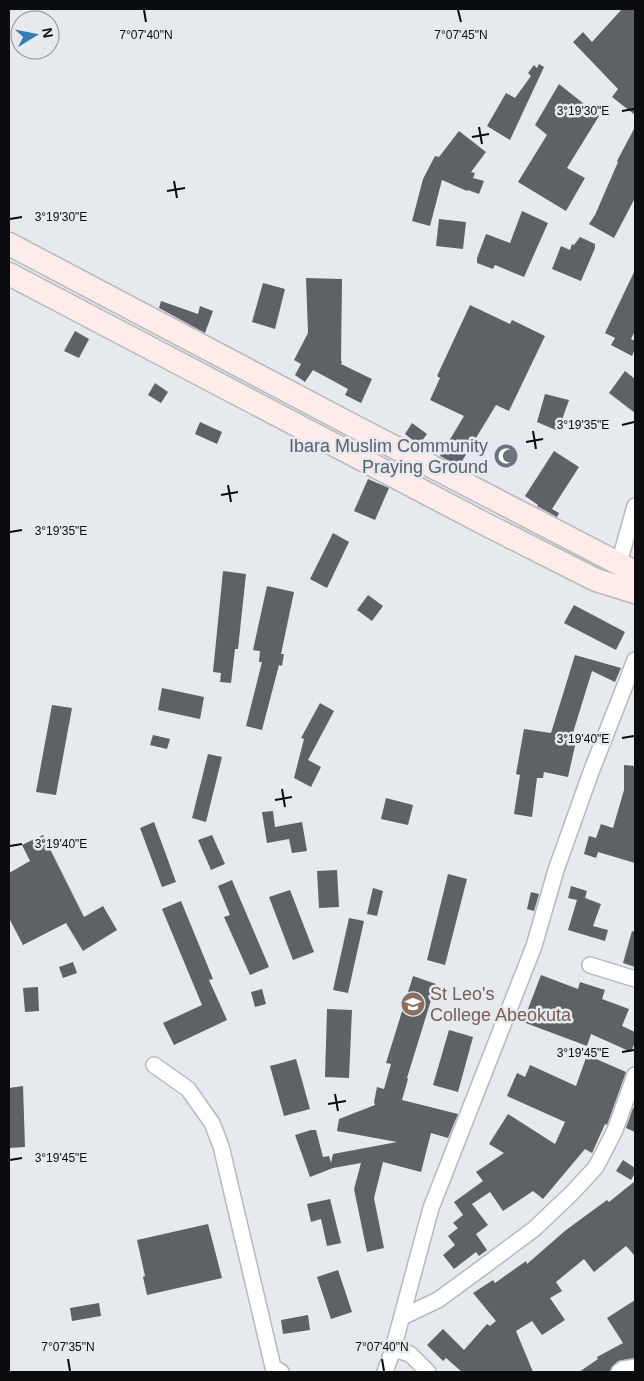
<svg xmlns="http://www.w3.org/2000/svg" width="644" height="1381" viewBox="0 0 644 1381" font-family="Arial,sans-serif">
	<rect width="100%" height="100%" fill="#e6e9ee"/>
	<g fill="#5e6165">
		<polygon points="622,9 635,9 635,115 612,97 618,89 573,42 583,32 592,42"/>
		<polygon points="539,64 544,67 510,140 487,126 506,93 515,98 531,76 528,73 534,65 537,68"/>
		<polygon points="559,84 599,116 567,168 585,178 566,211 518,182 547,135 535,125"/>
		<polygon points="635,127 635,198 614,238 589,224 595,215 618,162 617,161"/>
		<polygon points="459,131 486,152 471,172 475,173 473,178 484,181 479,194 468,190 467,191 442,180 430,226 412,221 423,179 435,156 439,157"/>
		<polygon points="522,211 548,223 524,277 495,265 493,269 477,263 477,258 486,234 510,243"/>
		<polygon points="439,219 466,222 463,249 436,246"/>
		<polygon points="580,237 595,244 595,248 581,281 552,269 561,246 570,250 572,244 574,245"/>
		<polygon points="635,270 635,331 631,339 635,341 635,349 632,356 611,345 615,338 605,333"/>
		<polygon points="306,278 342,279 341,361 342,362 341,364 372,379 361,403 345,395 348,389 313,370 305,382 295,375 301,364 294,360 308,333"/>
		<polygon points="263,283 285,289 275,329 252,322"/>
		<polygon points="161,301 198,314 200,306 213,311 205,333 159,308"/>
		<polygon points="470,305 510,324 512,320 545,336 509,411 496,405 459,466 440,456 464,416 430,400 440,378 437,376"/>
		<polygon points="75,331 89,339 79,358 64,351"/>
		<polygon points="625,371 635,379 635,413 609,393"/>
		<polygon points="155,383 168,392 161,403 148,395"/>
		<polygon points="545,394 569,400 558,431 537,422"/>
		<polygon points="200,422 222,432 217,444 195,434"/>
		<polygon points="412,423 427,434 419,445 405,434"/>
		<polygon points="554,451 579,467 552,509 559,513 557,517 537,506 538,505 525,496"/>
		<polygon points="368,479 389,488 375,520 354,511"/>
		<polygon points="333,533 349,542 327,588 310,579"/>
		<polygon points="223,571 246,574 238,649 235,649 231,683 220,682 221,673 213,672"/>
		<polygon points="267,586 294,592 281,654 284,654 282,666 279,665 262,730 246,726 262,662 259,662 260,651 253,650"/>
		<polygon points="368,595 383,606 372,621 357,610"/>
		<polygon points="574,605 625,632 616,650 564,623"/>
		<polygon points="575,655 621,668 615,682 592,671 572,736 577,737 568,777 544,772 543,778 537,778 532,817 514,814 520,775 516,774 524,729 551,733"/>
		<polygon points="162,688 204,697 200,719 158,710"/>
		<polygon points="320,703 334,711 308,760 321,767 311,787 294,778 304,739 301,738"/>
		<polygon points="52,705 72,708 56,795 36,792"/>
		<polygon points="153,735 170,739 167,749 150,745"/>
		<polygon points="208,754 222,757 206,822 192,818"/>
		<polygon points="624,765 635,766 635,863 598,852 596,858 584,854 589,836 596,838 601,824 613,828 624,790"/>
		<polygon points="386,798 413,805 408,825 381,819"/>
		<polygon points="273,811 275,827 302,822 307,851 292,853 289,839 267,843 262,812"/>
		<polygon points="154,822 176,882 162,887 140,828"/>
		<polygon points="43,835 84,917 103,906 117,930 83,951 66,923 23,945 9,918 9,873 30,861 22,845"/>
		<polygon points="212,835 225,864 211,870 198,840"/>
		<polygon points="337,870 339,907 319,908 317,871"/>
		<polygon points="448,874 467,879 445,965 427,960"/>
		<polygon points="232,880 269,967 250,975 224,917 230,915 218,886"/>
		<polygon points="571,886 587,891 585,898 601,904 593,926 608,930 605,941 568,930 577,900 568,898"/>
		<polygon points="373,888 383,891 377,916 367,914"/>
		<polygon points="290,890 314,952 293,960 269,897"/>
		<polygon points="531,892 539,894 534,911 527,909"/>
		<polygon points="181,901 213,979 209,980 227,1020 174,1045 163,1023 202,1005 162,909"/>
		<polygon points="349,918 364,921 348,993 333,990"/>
		<polygon points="632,931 635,932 635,967 623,963"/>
		<polygon points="73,962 77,973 63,978 59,967"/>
		<polygon points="541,975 578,989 580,982 605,990 602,999 629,1009 622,1026 635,1032 635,1042 631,1052 591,1034 587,1046 523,1022"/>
		<polygon points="413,976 436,984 407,1078 408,1079 402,1100 458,1114 448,1138 431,1133 421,1172 383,1162 374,1198 384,1248 367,1252 354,1189 361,1163 333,1168 310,1177 295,1135 311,1130 316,1130 323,1157 329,1156 331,1163 333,1154 397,1142 337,1131 339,1119 375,1105 374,1102 377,1087 384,1089 391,1064 386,1063"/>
		<polygon points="38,987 39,1011 25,1012 23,988"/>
		<polygon points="262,989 266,1004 255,1007 251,992"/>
		<polygon points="327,1009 352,1010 349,1078 325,1077"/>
		<polygon points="449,1030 473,1037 458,1092 433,1085"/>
		<polygon points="587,1055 626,1072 607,1125 605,1124 592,1153 585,1149 543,1199 533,1191 503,1211 490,1192 472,1204 488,1225 476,1234 487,1250 479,1256 476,1252 454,1269 443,1255 455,1245 448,1236 458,1228 453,1223 463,1215 454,1202 483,1181 476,1172 504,1153 489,1144 508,1114 555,1144 565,1122 507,1096 517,1073 525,1077 530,1065 576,1086"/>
		<polygon points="296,1059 310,1109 284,1116 270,1066"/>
		<polygon points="23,1086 25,1147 9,1148 9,1088"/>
		<polygon points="633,1108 635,1109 635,1132 626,1128"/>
		<polygon points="623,1160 635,1168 635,1173 631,1180 616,1171"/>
		<polygon points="635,1181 635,1256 626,1246 594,1272 584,1259 556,1282 562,1291 550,1298 565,1320 542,1335 532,1321 516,1331 533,1372 462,1372 446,1358 443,1361 427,1345 443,1329 464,1350 487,1324 490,1326 496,1321 473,1293 493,1280 495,1283 526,1261 527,1264 566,1230 607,1200 609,1202"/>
		<polygon points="330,1199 341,1243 327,1246 321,1219 311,1222 307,1204"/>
		<polygon points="208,1224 222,1278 147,1295 143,1277 145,1276 137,1240"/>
		<polygon points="338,1270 352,1312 331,1319 317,1277"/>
		<polygon points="635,1300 635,1358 618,1361 611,1368 610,1372 579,1372 598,1359 597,1357 623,1343 607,1318"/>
		<polygon points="99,1303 101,1316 72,1321 70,1308"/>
		<polygon points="308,1315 310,1330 283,1334 281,1320"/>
	</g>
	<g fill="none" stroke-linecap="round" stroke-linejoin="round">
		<defs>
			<g id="minor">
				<polyline points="619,563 635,506"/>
				<polyline points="590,965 635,979"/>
				<polyline points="154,1065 188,1089 212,1123 221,1146 273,1367 281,1372"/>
				<polyline points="402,1317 438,1300 479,1270 534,1229 572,1193 596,1167 615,1130 635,1075"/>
				<polyline points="393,1349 410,1354 428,1372"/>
				<polyline points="385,1372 393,1349 431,1208 534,946 556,870 591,772 635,660"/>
				<polyline points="619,1372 623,1369 635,1367"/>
			</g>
			<g id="secondary">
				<polyline points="9,244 348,423 635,572"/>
				<polyline points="9,274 485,524 596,580 635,592"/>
			</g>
		</defs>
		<use href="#minor" stroke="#b5b8bd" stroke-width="18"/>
		<use href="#secondary" stroke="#b5b8bd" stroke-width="25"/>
		<use href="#minor" stroke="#fff" stroke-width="15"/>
		<use href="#secondary" stroke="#fdece9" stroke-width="22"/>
	</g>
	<path fill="none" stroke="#0c0c0e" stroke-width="2" d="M144 10 146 22M458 10 461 22M622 111 634 109M479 127 482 144M472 137 489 134M174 181 177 198M167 191 185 188M10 219 22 217M622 425 634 422M533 431 536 449M526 442 543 439M228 485 231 502M221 495 238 492M10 532 22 530M622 738 634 736M282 789 285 807M275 800 292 797M10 846 22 844M622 1052 634 1050M335 1094 338 1111M328 1104 346 1101M10 1160 22 1158M68 1359 70 1371M382 1359 384 1371"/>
	<defs>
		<symbol id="mosque-disc" viewBox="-11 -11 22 22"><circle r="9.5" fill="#6b7280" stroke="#e6e9ee"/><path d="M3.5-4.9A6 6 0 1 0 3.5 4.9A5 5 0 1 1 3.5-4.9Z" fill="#fff"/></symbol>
		<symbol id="school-disc" viewBox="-11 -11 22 22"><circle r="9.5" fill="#8d6e63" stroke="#e6e9ee"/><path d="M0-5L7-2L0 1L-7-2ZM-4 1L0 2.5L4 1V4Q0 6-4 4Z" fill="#fff"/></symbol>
	</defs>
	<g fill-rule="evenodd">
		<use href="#mosque-disc" x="492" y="442" width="28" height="28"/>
		<use href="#school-disc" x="399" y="990" width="28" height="28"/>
	</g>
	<g text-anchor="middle" stroke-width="5" stroke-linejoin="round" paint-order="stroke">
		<g font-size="18" fill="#5b616d" stroke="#e6e9ee" text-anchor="end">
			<text x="488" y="452">Ibara Muslim Community<tspan x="488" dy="21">Praying Ground</tspan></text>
		</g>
		<g font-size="18" fill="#785e54" stroke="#e6e9ee" text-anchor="start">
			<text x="430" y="1000">St Leo's<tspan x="430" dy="21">College Abeokuta</tspan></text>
		</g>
	</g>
	<g font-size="12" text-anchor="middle" fill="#0c0c0e" stroke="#e6e9ee" stroke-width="5" stroke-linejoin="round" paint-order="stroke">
		<text x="146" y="39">7°07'40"N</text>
		<text x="461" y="39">7°07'45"N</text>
		<text x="583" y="115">3°19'30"E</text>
		<text x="61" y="221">3°19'30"E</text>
		<text x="583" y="429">3°19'35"E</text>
		<text x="61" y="535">3°19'35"E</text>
		<text x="583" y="743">3°19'40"E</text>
		<text x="61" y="848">3°19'40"E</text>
		<text x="583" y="1057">3°19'45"E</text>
		<text x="61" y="1162">3°19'45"E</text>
		<text x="68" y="1351">7°07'35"N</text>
		<text x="382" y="1351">7°07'40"N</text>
	</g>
	<rect width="644" height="1381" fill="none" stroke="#0c0c0e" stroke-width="20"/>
	<g transform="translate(35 35) rotate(80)"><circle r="24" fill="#e6e9ee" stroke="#8f9194"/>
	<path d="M0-4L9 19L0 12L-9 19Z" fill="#377cb1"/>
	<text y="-8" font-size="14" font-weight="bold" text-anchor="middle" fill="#0c0c0e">N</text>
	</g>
</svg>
